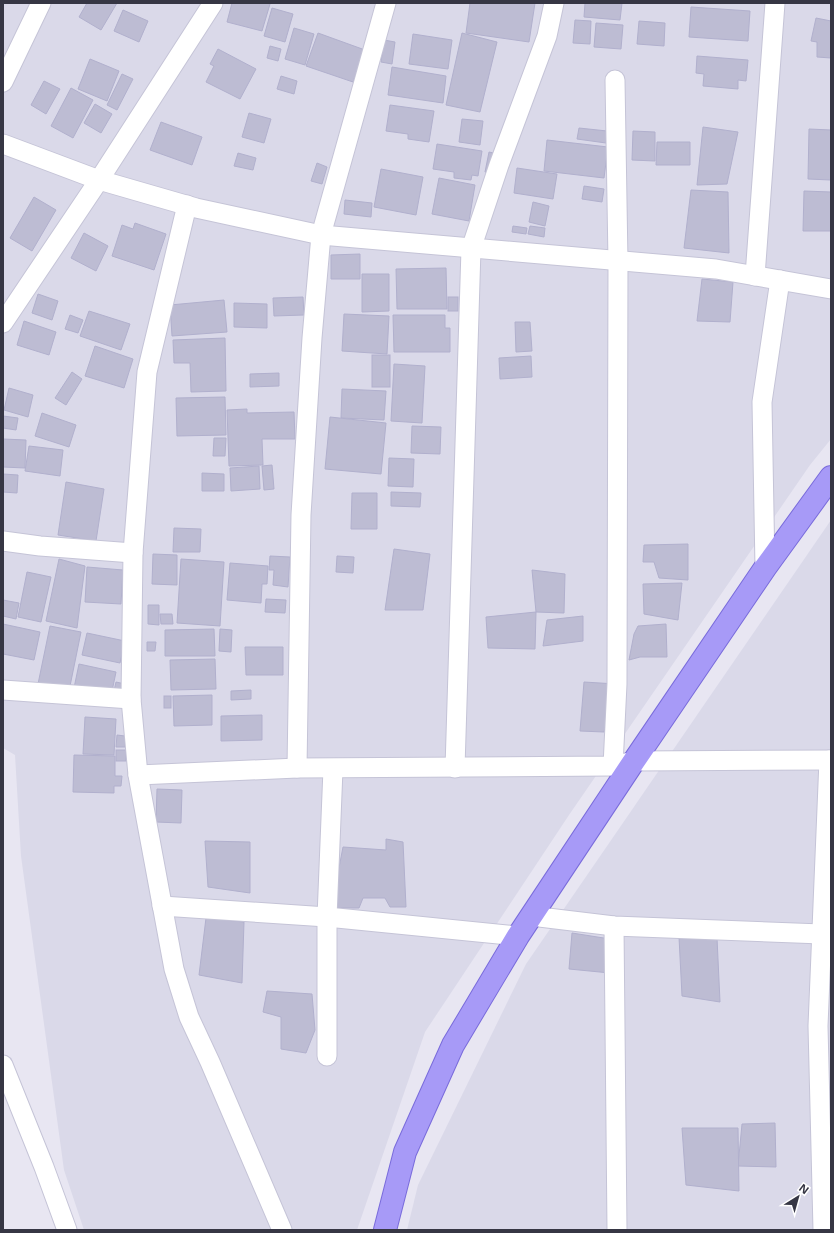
<svg xmlns="http://www.w3.org/2000/svg" width="834" height="1233" viewBox="0 0 834 1233" font-family="'Open Sans',sans-serif">
	<rect width="100%" height="100%" fill="#e8e6f2"/>
	<g fill="#dad9e9">
		<polygon points="3,3 831,3 831,439 810,465 569,815 425,1032 357,1230 84,1230 64,1170 21,856 15,755 3,748"/>
		<polygon points="831,520 831,1230 407,1230 418,1185 526,964"/>
	</g>
	<g fill="#bdbcd3" stroke="#b1b0cd">
		<polygon points="87,3 117,3 101,30 79,17"/>
		<polygon points="232,3 266,3 270,4 262,31 227,22"/>
		<polygon points="470,3 535,3 529,42 466,33"/>
		<polygon points="585,3 622,3 620,20 584,17"/>
		<polygon points="691,7 750,11 748,41 689,37"/>
		<polygon points="272,8 293,14 285,42 264,36"/>
		<polygon points="123,10 148,21 139,42 114,31"/>
		<polygon points="816,18 831,21 831,58 817,57 817,42 811,41"/>
		<polygon points="575,20 591,21 590,44 573,43"/>
		<polygon points="639,21 665,23 664,46 637,44"/>
		<polygon points="596,23 623,25 621,49 594,47"/>
		<polygon points="294,28 314,34 305,65 285,59"/>
		<polygon points="318,33 365,50 353,82 306,66"/>
		<polygon points="462,33 497,42 480,112 446,105"/>
		<polygon points="413,34 452,40 448,69 409,64"/>
		<polygon points="384,40 395,42 392,64 381,62"/>
		<polygon points="270,46 281,49 278,61 267,58"/>
		<polygon points="218,49 256,69 240,99 206,82 214,66 210,64"/>
		<polygon points="697,56 748,60 746,81 738,80 738,89 703,86 704,74 696,73"/>
		<polygon points="90,59 119,71 107,101 78,89"/>
		<polygon points="392,67 446,76 443,103 388,95"/>
		<polygon points="122,74 133,79 117,110 107,105"/>
		<polygon points="281,76 297,81 294,94 277,89"/>
		<polygon points="44,81 60,89 46,114 31,105"/>
		<polygon points="71,88 93,100 73,138 51,126"/>
		<polygon points="95,104 112,114 101,133 84,123"/>
		<polygon points="390,105 434,111 429,142 408,139 408,134 386,131"/>
		<polygon points="249,113 271,119 264,143 242,137"/>
		<polygon points="462,119 483,121 480,145 459,142"/>
		<polygon points="161,122 202,137 192,165 150,150"/>
		<polygon points="703,127 738,132 727,184 697,185"/>
		<polygon points="579,128 607,131 606,143 577,139"/>
		<polygon points="809,129 831,130 831,180 808,179"/>
		<polygon points="633,131 655,132 655,161 632,160"/>
		<polygon points="547,140 608,147 604,178 544,171"/>
		<polygon points="657,142 690,142 690,165 656,165"/>
		<polygon points="437,144 482,151 478,176 472,175 471,180 454,178 454,172 433,169"/>
		<polygon points="489,152 498,154 494,174 485,172"/>
		<polygon points="238,153 256,158 253,170 234,166"/>
		<polygon points="317,163 327,167 322,184 311,181"/>
		<polygon points="517,168 557,174 553,199 514,193"/>
		<polygon points="381,169 423,177 416,215 374,207"/>
		<polygon points="439,178 475,185 469,221 432,214"/>
		<polygon points="584,186 604,189 602,202 582,199"/>
		<polygon points="691,190 728,192 729,253 684,248"/>
		<polygon points="804,191 831,192 831,231 803,231"/>
		<polygon points="34,197 56,210 32,251 10,238"/>
		<polygon points="345,200 372,203 371,217 344,214"/>
		<polygon points="533,202 549,206 545,226 529,222"/>
		<polygon points="135,223 166,234 154,270 112,256 122,225 133,229"/>
		<polygon points="513,226 527,228 526,234 512,232"/>
		<polygon points="530,226 545,228 544,237 528,234"/>
		<polygon points="84,233 108,246 96,271 71,258"/>
		<polygon points="360,254 360,279 331,279 331,255"/>
		<polygon points="446,268 447,309 397,309 396,269"/>
		<polygon points="362,274 389,274 389,311 362,312"/>
		<polygon points="702,279 733,282 730,322 697,321"/>
		<polygon points="38,294 58,301 52,320 32,313"/>
		<polygon points="303,297 304,315 274,316 273,298"/>
		<rect x="448" y="297" width="10" height="14"/>
		<polygon points="224,300 227,332 172,336 170,305"/>
		<polygon points="234,303 267,304 267,328 234,327"/>
		<polygon points="89,311 130,324 121,350 80,336"/>
		<polygon points="344,314 389,316 387,354 342,351"/>
		<polygon points="70,315 83,320 78,333 65,329"/>
		<polygon points="393,315 445,315 445,328 450,328 450,352 394,352"/>
		<polygon points="24,321 56,332 49,355 17,345"/>
		<polygon points="515,322 530,322 532,351 516,352"/>
		<polygon points="225,338 226,391 191,392 190,363 174,363 173,340"/>
		<polygon points="95,346 133,359 124,388 85,376"/>
		<rect x="372" y="355" width="18" height="32"/>
		<polygon points="531,356 532,377 500,379 499,358"/>
		<polygon points="394,364 425,366 422,423 391,421"/>
		<polygon points="72,372 82,379 66,405 55,398"/>
		<polygon points="279,373 279,386 250,387 250,374"/>
		<polygon points="9,388 33,395 28,417 4,410"/>
		<polygon points="342,389 386,391 384,420 341,418"/>
		<polygon points="225,397 226,435 177,436 176,398"/>
		<polygon points="247,409 247,413 294,412 295,439 262,439 263,465 229,466 227,410"/>
		<polygon points="42,413 76,425 69,447 35,436"/>
		<polygon points="3,416 18,418 16,430 3,428"/>
		<polygon points="330,417 386,423 381,474 325,469"/>
		<polygon points="412,426 441,427 440,454 411,453"/>
		<polygon points="214,438 226,438 225,456 213,456"/>
		<polygon points="3,439 26,440 25,468 3,467"/>
		<polygon points="29,446 63,450 60,476 25,471"/>
		<polygon points="389,458 414,459 413,487 388,486"/>
		<polygon points="272,465 274,489 264,490 262,466"/>
		<polygon points="259,466 260,489 231,491 230,468"/>
		<polygon points="202,473 224,474 224,491 202,491"/>
		<polygon points="3,474 18,475 17,493 3,492"/>
		<polygon points="66,482 104,489 96,541 58,535"/>
		<polygon points="391,492 421,493 420,507 391,506"/>
		<polygon points="352,493 377,493 377,529 351,529"/>
		<polygon points="174,528 201,529 200,552 173,552"/>
		<polygon points="688,544 688,580 659,578 654,562 643,562 644,545"/>
		<polygon points="394,549 430,554 423,610 385,610"/>
		<polygon points="153,554 177,555 177,585 152,584"/>
		<polygon points="270,556 290,557 288,587 273,585 274,570 269,570"/>
		<polygon points="337,556 354,557 353,573 336,572"/>
		<polygon points="59,559 85,566 77,628 46,621"/>
		<polygon points="181,559 224,562 220,626 177,623"/>
		<polygon points="230,563 268,566 267,584 262,584 261,603 227,600"/>
		<polygon points="87,567 123,570 121,604 85,602"/>
		<polygon points="532,570 565,574 564,613 536,612"/>
		<polygon points="27,572 51,577 41,622 18,617"/>
		<polygon points="682,583 678,620 644,614 643,584"/>
		<polygon points="266,599 286,600 285,613 265,612"/>
		<polygon points="3,600 19,603 16,619 3,616"/>
		<polygon points="148,605 159,605 159,625 148,624"/>
		<polygon points="536,612 535,649 488,648 486,617"/>
		<polygon points="160,614 172,614 173,624 161,624"/>
		<polygon points="583,616 583,641 543,646 547,620"/>
		<polygon points="3,624 40,632 34,660 3,654"/>
		<polygon points="666,624 667,657 640,657 629,660 634,634 638,626"/>
		<polygon points="50,626 81,632 69,691 38,684"/>
		<polygon points="214,629 215,656 165,656 165,630"/>
		<polygon points="220,629 232,630 231,652 219,651"/>
		<polygon points="87,633 125,641 120,663 82,655"/>
		<polygon points="147,642 156,642 155,651 147,651"/>
		<polygon points="245,647 283,647 283,675 246,675"/>
		<polygon points="215,659 216,689 171,690 170,660"/>
		<polygon points="79,664 116,672 111,696 74,688"/>
		<polygon points="116,682 125,684 122,697 113,695"/>
		<polygon points="584,682 616,684 604,732 580,731"/>
		<polygon points="251,690 251,699 231,700 231,691"/>
		<polygon points="212,695 212,725 174,726 173,696"/>
		<rect x="164" y="696" width="7" height="12"/>
		<polygon points="262,715 262,740 221,741 221,716"/>
		<polygon points="85,717 116,719 114,755 83,754"/>
		<polygon points="117,735 125,736 125,747 116,747"/>
		<rect x="116" y="750" width="10" height="11"/>
		<polygon points="74,755 115,756 115,776 122,776 121,786 114,786 114,793 73,792"/>
		<polygon points="157,789 182,790 181,823 156,822"/>
		<polygon points="386,839 403,842 406,907 390,907 385,898 363,898 359,908 336,908 334,894 343,847 386,850"/>
		<polygon points="205,841 250,842 250,893 208,887"/>
		<polygon points="206,918 244,922 242,983 199,975"/>
		<polygon points="572,933 610,939 610,973 569,969"/>
		<polygon points="679,937 717,938 720,1002 682,996"/>
		<polygon points="267,991 312,994 315,1030 306,1053 281,1049 281,1017 263,1012"/>
		<polygon points="775,1123 776,1167 738,1166 742,1124"/>
		<polygon points="682,1128 738,1128 739,1191 686,1185"/>
	</g>
	<g fill="none" stroke-linecap="round" stroke-linejoin="round">
		<defs>
			<g id="street">
				<polyline points="3,82 41,3"/>
				<polyline points="3,144 99,180 196,208 321,235 716,269 831,289"/>
				<polyline points="187,205 147,372 133,553 131,699 138,775 174,969 189,1017 210,1062 282,1230"/>
				<polyline points="755,276 775,3"/>
				<polyline points="3,323 99,180 213,3"/>
				<polyline points="3,541 40,546 133,553"/>
				<polyline points="765,568 762,402 780,280"/>
				<polyline points="3,690 131,699"/>
				<polyline points="613,766 617,684 618,261 615,80"/>
				<polyline points="297,768 301,515 312,338 321,235 386,3"/>
				<polyline points="455,768 471,249 499,165 547,36 554,3"/>
				<polyline points="138,775 297,768 613,766 634,761 831,760"/>
				<polyline points="162,906 327,917 518,936"/>
				<polyline points="531,916 614,926 822,934"/>
				<polyline points="614,926 617,1230"/>
				<polyline points="327,1056 327,917 333,769"/>
				<polyline points="3,1065 44,1167 67,1230"/>
				<polyline points="823,1230 818,1026 829,760"/>
			</g>
			<polyline id="primary" points="385,1230 405,1152 453,1045 518,936 634,761 765,568 831,477"/>
		</defs>
		<use href="#street" stroke="#c5c4d7" stroke-width="21"/>
		<use href="#primary" stroke="#796bdb" stroke-width="24"/>
		<use href="#street" stroke="#fff" stroke-width="19"/>
		<use href="#primary" stroke="#a79af7" stroke-width="22"/>
	</g>
	<rect width="834" height="1233" fill="none" stroke="#363644" stroke-width="8"/>
	<g transform="translate(798 1197) rotate(37)" stroke="#ffffff" stroke-width="3" paint-order="stroke">
	<path d="M0-3L7 15L0 10L-7 15Z" fill="#363644"/>
	<text y="-6" font-size="11" font-weight="bold" text-anchor="middle" fill="#363644">N</text>
	</g>
</svg>
